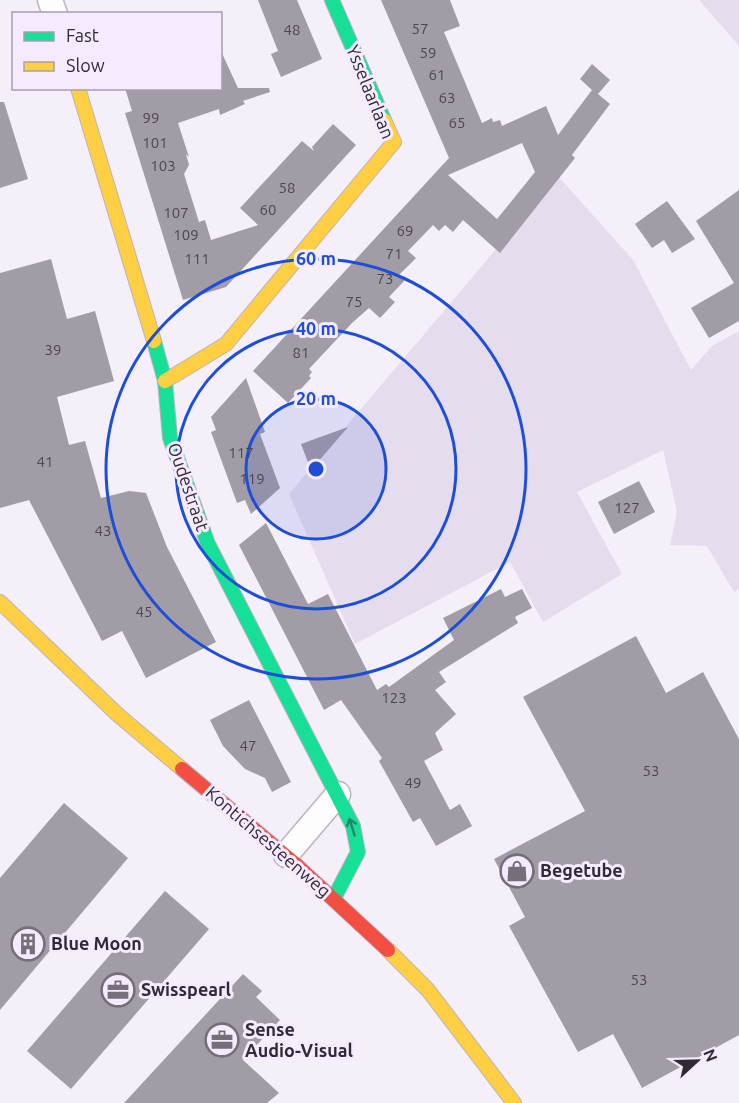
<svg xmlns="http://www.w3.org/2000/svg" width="739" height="1103" viewBox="0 0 739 1103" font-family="Ubuntu,sans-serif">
	<rect width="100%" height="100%" fill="#f5effa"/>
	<g fill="#e5dced">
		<polygon points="699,0 739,0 739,46"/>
		<polygon points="558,176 633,260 691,370 712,346 739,331 739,588 734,592 707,546 670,545 677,512 663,450 577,492 622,574 543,622 510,562 355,644 289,494"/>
	</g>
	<g fill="#a29ca7" fill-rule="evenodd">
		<polygon points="258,0 297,0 322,59 281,77 271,54 278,51"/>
		<path d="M381 0H450L460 26 444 32 482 123 492 118 493 122 500 120 502 126 546 106 558 135 592 90 580 79 592 64 610 80 598 94 610 104 572 155 575 158 500 253 463 220 453 232 445 225 439 231 433 225 408 251 416 258 399 275 405 280 389 297 395 302 380 318 369 308 352 323 309 369 312 372 309 376 311 378 288 403 253 371 449 158ZM522 143 535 172 497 219 448 175Z"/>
		<polygon points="220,49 238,88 269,88 270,92 243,101 245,104 220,115 219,109 178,123 189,157 186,154 189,165 184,174 199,222 205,220 211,240 258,225 240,208 302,141 314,151 312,147 333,124 356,145 226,287 183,300 125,113 132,111 125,88 220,88"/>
		<polygon points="0,102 4,102 28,179 0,188"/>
		<polygon points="739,190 739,321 709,338 691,308 734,283 696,221"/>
		<polygon points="667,201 695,239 672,253 664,240 652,248 635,224"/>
		<polygon points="51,259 67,319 95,311 114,381 57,397 69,445 85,441 101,498 129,491 146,493 167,547 216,642 146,678 122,631 102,641 29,500 0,508 0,273"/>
		<polygon points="246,378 265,432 260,434 280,488 251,514 245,500 237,503 211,432 216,430 211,417"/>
		<polygon points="348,427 311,470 301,444"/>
		<polygon points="639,481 655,512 614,534 598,502"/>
		<polygon points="266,523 308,604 328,594 377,690 386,684 389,687 454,640 443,618 501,589 505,597 522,589 532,608 515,617 518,623 439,672 446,682 435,690 456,714 435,733 443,750 424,761 450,810 460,804 472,826 436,846 420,818 413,822 379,761 382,758 341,700 324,710 239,545"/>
		<polygon points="636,636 666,693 703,672 739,739 739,1035 642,1088 613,1034 578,1052 509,926 525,917 494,859 585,811 523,697"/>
		<polygon points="249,700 291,782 272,792 265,778 245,769 223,746 210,720"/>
		<polygon points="64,803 128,858 0,1010 0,878"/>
		<polygon points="165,891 209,929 71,1089 27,1051"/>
		<polygon points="243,974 262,991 256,997 280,1020 243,1060 279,1093 267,1103 124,1103"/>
	</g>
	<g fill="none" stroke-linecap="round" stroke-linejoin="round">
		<defs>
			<g id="street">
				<polyline points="50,0 55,14"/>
				<polyline points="286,855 338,794"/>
			</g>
			<g id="fast">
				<polyline points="332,0 384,120"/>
				<polyline points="154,341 165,381 170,438 208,544 353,826 358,852 334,898"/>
			</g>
			<g id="slow">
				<polyline points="78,88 154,341"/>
				<polyline points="165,381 226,344 394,142 384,120"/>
				<polyline points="0,602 117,714 182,769"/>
				<polyline points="388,950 428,990 514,1103"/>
			</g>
			<polyline id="jam" points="182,769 293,862 388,950"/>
		</defs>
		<use href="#street" stroke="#b9b4bd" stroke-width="27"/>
		<use href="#fast" stroke="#b9b4bd" stroke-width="16"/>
		<use href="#slow" stroke="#b9b4bd" stroke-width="16"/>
		<use href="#jam" stroke="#b9b4bd" stroke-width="16"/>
		<use href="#street" stroke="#fefdfe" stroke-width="24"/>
		<use href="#fast" stroke="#16e098" stroke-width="14"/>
		<use href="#slow" stroke="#ffcf43" stroke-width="14"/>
		<use href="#jam" stroke="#f24e42" stroke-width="14"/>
	</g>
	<defs><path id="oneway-shaft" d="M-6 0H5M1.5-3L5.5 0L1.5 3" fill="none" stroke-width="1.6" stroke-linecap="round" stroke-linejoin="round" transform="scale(1.5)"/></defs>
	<use stroke="#228566" href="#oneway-shaft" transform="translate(352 827) rotate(-107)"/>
	<circle cx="316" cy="469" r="70" fill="#1d4ed8" fill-opacity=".12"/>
	<g fill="none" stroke="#1d4ed8" stroke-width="3">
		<circle cx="316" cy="469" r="70"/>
		<circle cx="316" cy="469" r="140"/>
		<circle cx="316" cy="469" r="210"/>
	</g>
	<defs>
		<symbol id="shop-ring" viewBox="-11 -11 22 22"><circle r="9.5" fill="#f6ebfe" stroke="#746f79" stroke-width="1.5"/><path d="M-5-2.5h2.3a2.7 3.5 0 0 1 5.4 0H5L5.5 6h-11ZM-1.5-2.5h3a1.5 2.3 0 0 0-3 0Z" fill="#746f79"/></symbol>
		<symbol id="building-ring" viewBox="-11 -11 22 22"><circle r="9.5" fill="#f6ebfe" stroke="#746f79" stroke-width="1.5"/><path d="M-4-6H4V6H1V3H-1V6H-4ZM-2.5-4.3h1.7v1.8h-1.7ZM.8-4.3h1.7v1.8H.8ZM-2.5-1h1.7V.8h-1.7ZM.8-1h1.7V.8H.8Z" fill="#746f79"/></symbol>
		<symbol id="office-ring" viewBox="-11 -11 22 22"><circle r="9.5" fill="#f6ebfe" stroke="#746f79" stroke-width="1.5"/><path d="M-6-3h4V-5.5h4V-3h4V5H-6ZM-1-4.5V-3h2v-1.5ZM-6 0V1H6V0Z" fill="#746f79"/></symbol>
	</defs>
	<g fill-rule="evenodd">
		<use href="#shop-ring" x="498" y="852" width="38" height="38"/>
		<use href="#building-ring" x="9" y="925" width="38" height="38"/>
		<use href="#office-ring" x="99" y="971" width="38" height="38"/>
		<use href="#office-ring" x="203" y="1021" width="38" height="38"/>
	</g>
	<g text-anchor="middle" stroke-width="6" stroke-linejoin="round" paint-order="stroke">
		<g font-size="15" fill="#4c4650">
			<text x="420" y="34">57</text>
			<text x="292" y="35">48</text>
			<text x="428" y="58">59</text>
			<text x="437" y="80">61</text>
			<text x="447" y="103">63</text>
			<text x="151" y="123">99</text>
			<text x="457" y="128">65</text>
			<text x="155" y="148">101</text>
			<text x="163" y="171">103</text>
			<text x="287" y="193">58</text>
			<text x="268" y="215">60</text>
			<text x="176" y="218">107</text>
			<text x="405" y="236">69</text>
			<text x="186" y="240">109</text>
			<text x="394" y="259">71</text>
			<text x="197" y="264">111</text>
			<text x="385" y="284">73</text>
			<text x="354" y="307">75</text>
			<text x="53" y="355">39</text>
			<text x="301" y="358">81</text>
			<text x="241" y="458">117</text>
			<text x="45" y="467">41</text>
			<text x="252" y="484">119</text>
			<text x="627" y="513">127</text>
			<text x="103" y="536">43</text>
			<text x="144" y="617">45</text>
			<text x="394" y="703">123</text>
			<text x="248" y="751">47</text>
			<text x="651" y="776">53</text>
			<text x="413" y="788">49</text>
			<text x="639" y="985">53</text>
		</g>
		<g font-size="18" fill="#2f2a33" stroke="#f6ebfe">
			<text transform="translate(370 92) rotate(68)" y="6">Ysselaarlaan</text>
			<text transform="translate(188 487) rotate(71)" y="6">Oudestraat</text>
			<text transform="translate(268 842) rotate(41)" y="6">Kontichsesteenweg</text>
		</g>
		<g font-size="18" font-weight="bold" fill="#2f2a33" stroke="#f6ebfe" text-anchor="start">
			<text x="540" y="877">Begetube</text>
			<text x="51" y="950">Blue Moon</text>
			<text x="141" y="996">Swisspearl</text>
			<text x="245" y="1036">Sense<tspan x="245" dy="21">Audio-Visual</tspan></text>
		</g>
	</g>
	<circle cx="316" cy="469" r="9" fill="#1d4ed8" stroke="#f6ebfe" stroke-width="3"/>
	<g font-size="18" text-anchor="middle" font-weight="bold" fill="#1d4ed8" stroke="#f6ebfe" stroke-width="6" stroke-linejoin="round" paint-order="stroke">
		<text x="316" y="265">60 m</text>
		<text x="316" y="335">40 m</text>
		<text x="316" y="405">20 m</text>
	</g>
	<rect x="12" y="12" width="210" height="78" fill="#f6ebfe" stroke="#a69ead" stroke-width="1.5"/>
	<rect x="24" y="32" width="30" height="9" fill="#16e098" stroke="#a69ead" stroke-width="1.5"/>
	<text x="66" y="42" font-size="18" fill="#2f2a33">Fast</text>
	<rect x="24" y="62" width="30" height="9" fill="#ffcf43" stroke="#a69ead" stroke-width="1.5"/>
	<text x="66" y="72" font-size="18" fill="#2f2a33">Slow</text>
	<g transform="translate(697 1061) rotate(68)" stroke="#f6ebfe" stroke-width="4.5" paint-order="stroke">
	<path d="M0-4.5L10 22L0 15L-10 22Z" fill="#2f2a33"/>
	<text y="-9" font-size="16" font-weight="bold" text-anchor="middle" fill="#2f2a33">N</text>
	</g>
</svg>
